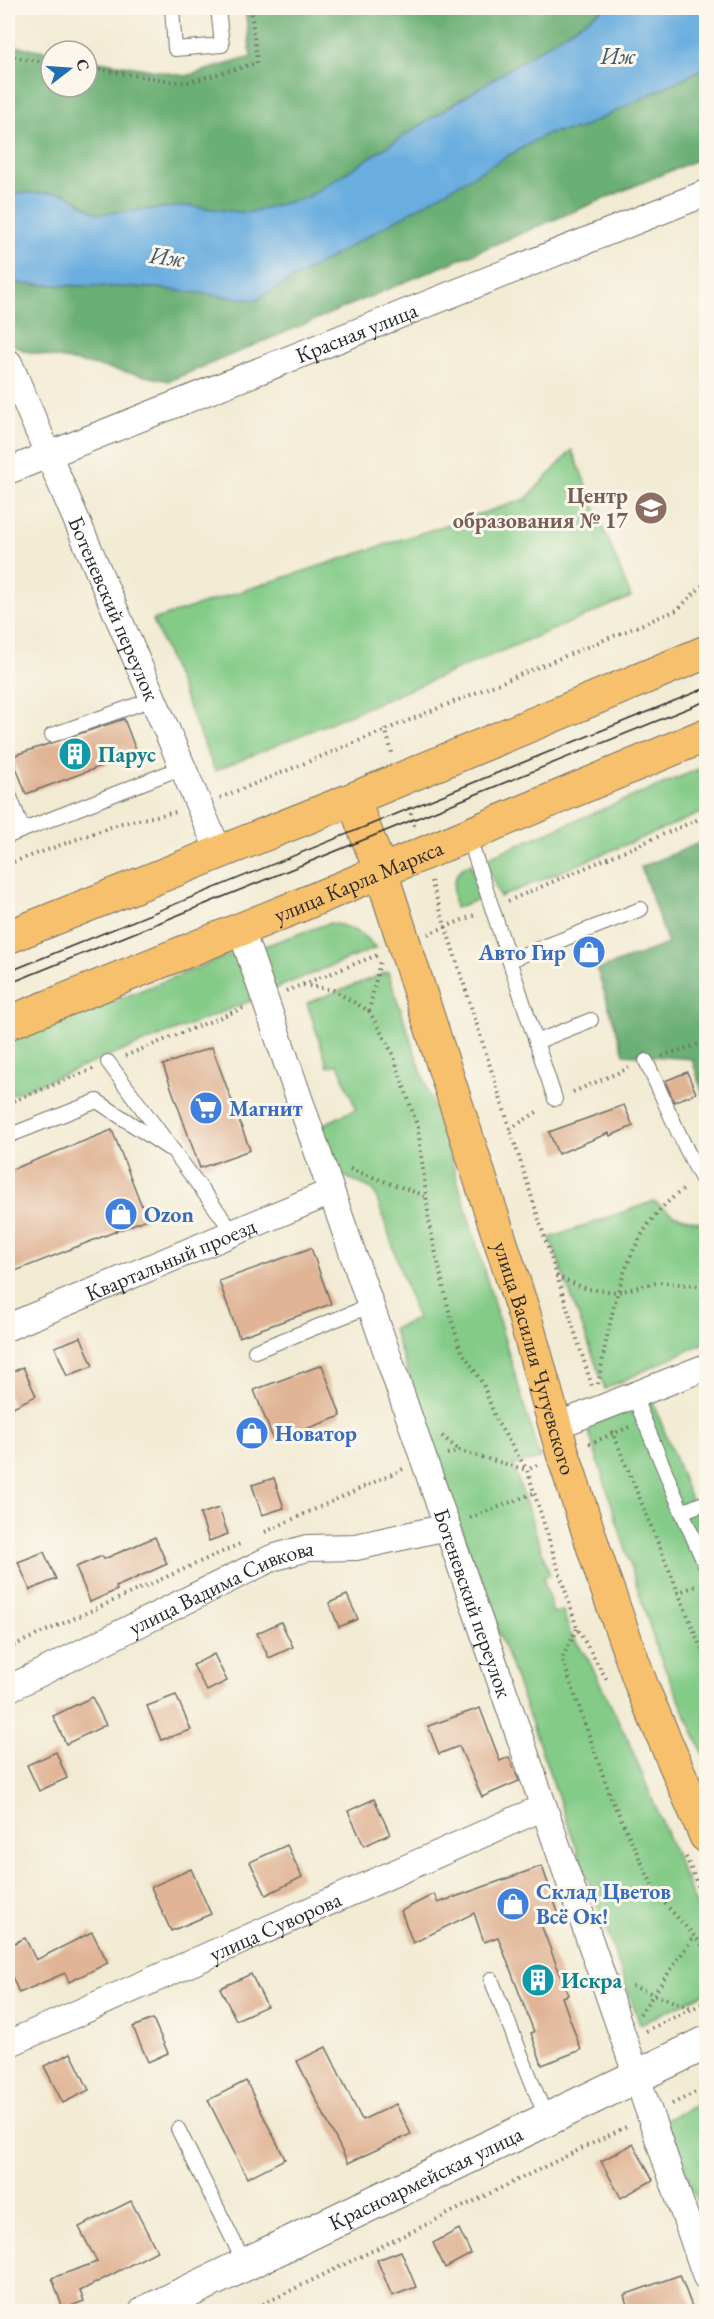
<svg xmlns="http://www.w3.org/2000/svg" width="714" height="2319" viewBox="0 0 714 2319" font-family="'EB Garamond',serif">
	<rect width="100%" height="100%" fill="#fbf7ec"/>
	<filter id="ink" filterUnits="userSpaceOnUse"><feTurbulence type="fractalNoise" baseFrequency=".0167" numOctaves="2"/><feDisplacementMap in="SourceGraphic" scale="12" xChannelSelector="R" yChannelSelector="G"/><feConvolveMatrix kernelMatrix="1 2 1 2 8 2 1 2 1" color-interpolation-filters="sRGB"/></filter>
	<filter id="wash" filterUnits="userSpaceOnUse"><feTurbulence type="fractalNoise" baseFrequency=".008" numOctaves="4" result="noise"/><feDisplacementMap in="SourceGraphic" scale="24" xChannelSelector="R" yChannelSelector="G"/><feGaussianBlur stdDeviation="1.35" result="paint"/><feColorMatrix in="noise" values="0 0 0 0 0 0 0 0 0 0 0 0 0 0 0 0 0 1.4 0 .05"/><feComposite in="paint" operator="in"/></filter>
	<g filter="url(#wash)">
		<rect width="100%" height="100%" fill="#f2ebd4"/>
		<g fill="#83cb87" stroke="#577b59" stroke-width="1.5">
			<polygon points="572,450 631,597 215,771 153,620 526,499"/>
			<polygon points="706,766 706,811 500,897 484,859"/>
			<path d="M471 864 483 898 455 908C452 890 450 871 471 864Z"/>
			<path d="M329 923C350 926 362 932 376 948L271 990 256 949Z"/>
			<polygon points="240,951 258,998 8,1096 8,1043"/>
			<polygon points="388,972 453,1165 540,1459 513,1465 550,1575 543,1577 553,1613 563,1611 570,1633 588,1659 628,1740 706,1929 706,1993 640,2024 445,1483 393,1329 417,1319 374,1190 337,1173 320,1126 356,1109 338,1064 328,1067 307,1003"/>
			<polygon points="654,1201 674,1215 706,1224 706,1342 605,1389 550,1238"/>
			<polygon points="652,1399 706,1539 706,1760 657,1650 587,1426"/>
			<polygon points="706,2100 706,2224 665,2120"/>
		</g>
		<g fill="#6aaf74" stroke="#4a6d50" stroke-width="1.5">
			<polygon points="245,8 605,8 308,197 247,213 187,206 98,214 65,193 8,193 8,45 51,52 51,87 87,87 87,59 186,76 251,57"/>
			<polygon points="706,67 706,156 169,381 25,351 8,342 8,280 23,284 156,288 256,300 548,133 579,129"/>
			<polygon points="706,840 706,1103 692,1059 624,1054 597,970 668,944 641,867"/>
		</g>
		<polygon fill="#6aaedf" stroke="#4a6c85" stroke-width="1.5" points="605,8 706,8 706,67 579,129 548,133 256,300 156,288 23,284 8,280 8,193 65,193 98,214 187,206 247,213 308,197"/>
		<g id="blocks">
			<g fill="#e0b495">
				<polygon points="124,719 137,753 26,794 12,756"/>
				<polygon points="212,1047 250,1150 200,1168 163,1065"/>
				<polygon points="687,1072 696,1093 674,1102 665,1081"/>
				<polygon points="624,1105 633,1126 610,1136 609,1133 558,1154 549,1132"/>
				<polygon points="112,1130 147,1219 8,1274 8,1171"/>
				<polygon points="311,1248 331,1304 239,1337 219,1281"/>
				<polygon points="81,1337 93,1366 67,1376 55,1347"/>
				<polygon points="322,1365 341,1416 274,1441 254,1390"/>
				<polygon points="23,1367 36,1396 13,1407 8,1395 8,1374"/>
				<polygon points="274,1478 284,1508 262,1515 252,1485"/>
				<polygon points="219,1508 228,1534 209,1541 200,1514"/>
				<polygon points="155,1537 167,1564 116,1587 117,1590 90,1602 76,1567 102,1556 104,1559"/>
				<polygon points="44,1552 56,1579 30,1590 18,1562"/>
				<polygon points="347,1595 358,1619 339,1627 329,1603"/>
				<polygon points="281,1622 293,1647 269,1658 257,1633"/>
				<polygon points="214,1654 227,1681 207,1691 193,1665"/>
				<polygon points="176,1695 191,1730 161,1740 147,1706"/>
				<polygon points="92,1697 106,1725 66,1744 53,1716"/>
				<polygon points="480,1708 500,1761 509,1757 519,1781 482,1797 459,1746 439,1754 428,1726"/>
				<polygon points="56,1752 67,1778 39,1791 27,1765"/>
				<polygon points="374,1799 390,1834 364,1846 348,1811"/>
				<polygon points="287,1845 302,1877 266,1895 250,1862"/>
				<polygon points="542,1866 559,1915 540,1922 568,1995 562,1997 581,2050 542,2065 531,2033 534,2032 498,1937 484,1942 474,1913 413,1943 401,1911 434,1894 438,1903"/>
				<polygon points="191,1869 211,1914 171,1931 151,1887"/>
				<polygon points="92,1932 108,1963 69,1982 65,1973 19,1993 8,1967 8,1946 25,1938 36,1960"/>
				<polygon points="251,1974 267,2006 236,2020 220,1988"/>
				<polygon points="153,2019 168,2053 148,2062 133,2027"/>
				<polygon points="326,2047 362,2120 396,2104 411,2134 348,2163 297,2061"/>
				<polygon points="71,2053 89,2090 63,2103 44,2066"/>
				<polygon points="246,2081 285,2159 247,2178 208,2100"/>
				<polygon points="633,2144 653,2180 621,2198 601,2161"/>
				<polygon points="131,2201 157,2251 80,2291 84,2301 63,2309 52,2278 97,2262 79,2227"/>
				<polygon points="459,2229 471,2254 445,2268 433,2243"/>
				<polygon points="401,2251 416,2287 392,2296 377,2260"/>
				<polygon points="680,2275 694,2312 629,2312 624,2295"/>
			</g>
		</g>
	</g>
	<g filter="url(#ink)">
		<use href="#blocks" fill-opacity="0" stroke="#716e66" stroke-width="1.5"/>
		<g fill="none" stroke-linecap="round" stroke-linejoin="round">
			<defs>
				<g id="service">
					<polyline points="172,8 175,49 222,45 218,8"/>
					<polyline points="52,735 153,699"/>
					<polyline points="8,792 23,830"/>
					<polyline points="468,835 555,1099"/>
					<polyline points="8,836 183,767"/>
					<polyline points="510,960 641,909"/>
					<polyline points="536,1042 591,1020"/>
					<path d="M646 1061C666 1103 682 1146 706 1186"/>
					<polyline points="108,1062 233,1232"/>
					<polyline points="8,1136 97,1101 168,1148"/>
					<polyline points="255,1351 370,1306"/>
					<polyline points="634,1396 682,1512 706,1502"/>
					<polyline points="682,1512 706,1567"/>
					<polyline points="491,1979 547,2120"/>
					<polyline points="178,2129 245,2264"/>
				</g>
				<g id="minor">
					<path id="s1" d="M9 363 219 852"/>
					<path id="s2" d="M8 471 706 193"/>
					<path id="s3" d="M241 930 706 2277"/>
					<path id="s4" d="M8 1327 331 1192"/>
					<polyline points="556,1426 706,1367"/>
					<path id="s5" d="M8 1689 272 1558 307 1548 356 1547 447 1527"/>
					<path id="s6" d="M8 2044 544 1807"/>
				</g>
				<g id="tertiary">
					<path id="s7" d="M146 2312 706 2043"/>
				</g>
				<g id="primary">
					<path id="s8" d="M353 799 381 872 524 1314 563 1454 603 1577 642 1687 706 1836"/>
					<polyline points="8,937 353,799 706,652"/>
					<path id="s9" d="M8 1023 301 905 706 735"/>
				</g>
			</defs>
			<use href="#service" stroke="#716e66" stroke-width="16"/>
			<use href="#minor" stroke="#716e66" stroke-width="28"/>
			<use href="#tertiary" stroke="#716e66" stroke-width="35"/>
			<use href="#primary" stroke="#716e66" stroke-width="35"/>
			<g stroke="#716e66" stroke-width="4" stroke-dasharray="1.5 4.5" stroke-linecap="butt">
				<polyline points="8,56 51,63"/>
				<polyline points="87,68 185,83 257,63 251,8"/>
				<polyline points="385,728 392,753"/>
				<polyline points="220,798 677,610 706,582"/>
				<polyline points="409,807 415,828"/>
				<polyline points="8,864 122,823 176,812"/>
				<polyline points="431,881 592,1386"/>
				<polyline points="508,901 706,816"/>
				<polyline points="428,934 477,914"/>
				<polyline points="303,985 333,990 369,1011 393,1054 418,1128 430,1228 448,1307 460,1348 483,1384 496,1420 527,1470"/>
				<polyline points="286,991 380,954"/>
				<polyline points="369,1011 380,961"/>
				<polyline points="125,1056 243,1008"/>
				<polyline points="662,1056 706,1042"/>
				<polyline points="573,1092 629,1068"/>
				<polyline points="8,1103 93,1069"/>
				<polyline points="510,1129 540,1110"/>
				<polyline points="350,1169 426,1196"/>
				<polyline points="556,1276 587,1289 618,1292 660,1282 706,1287"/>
				<path d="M598 1384C611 1316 623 1228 686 1188"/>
				<polyline points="612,1431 706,1660"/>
				<polyline points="442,1436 460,1451"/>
				<polyline points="589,1444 629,1427"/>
				<polyline points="447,1454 460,1451 527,1470"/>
				<polyline points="537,1465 527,1470 577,1628 607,1680"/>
				<polyline points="470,1518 534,1493"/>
				<polyline points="265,1532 403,1469"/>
				<polyline points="677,1593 699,1585"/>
				<polyline points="577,1629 562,1658 611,1798 657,1895 706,1949"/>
				<polyline points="8,1648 242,1543"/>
				<polyline points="686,1857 706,1904"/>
				<polyline points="632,1986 693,2009"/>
				<polyline points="640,2014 694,1936"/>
				<polyline points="646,2031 706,2002"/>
				<polyline points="672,2104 706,2087"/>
				<polyline points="247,2312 628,2126"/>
			</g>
			<use href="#service" stroke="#fff" stroke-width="14"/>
			<use href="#minor" stroke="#fff" stroke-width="26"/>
			<use href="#tertiary" stroke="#fff" stroke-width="33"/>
			<use href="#primary" stroke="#f7c06c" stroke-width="33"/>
			<g stroke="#2b2b2b" stroke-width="1.5">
				<polyline points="8,972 706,688"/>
				<polyline points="8,984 706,701"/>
			</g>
		</g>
	</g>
	<defs>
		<symbol id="school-disc" viewBox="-11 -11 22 22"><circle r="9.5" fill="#8d6e63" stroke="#fbf7ec"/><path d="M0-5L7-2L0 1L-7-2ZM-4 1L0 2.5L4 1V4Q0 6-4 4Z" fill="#fff"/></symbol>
		<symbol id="building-disc" viewBox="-11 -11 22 22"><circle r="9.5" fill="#0f9aa8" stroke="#fbf7ec"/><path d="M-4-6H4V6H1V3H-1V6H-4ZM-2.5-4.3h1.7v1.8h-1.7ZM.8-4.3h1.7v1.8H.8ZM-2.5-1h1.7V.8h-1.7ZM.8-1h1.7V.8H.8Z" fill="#fff"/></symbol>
		<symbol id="shop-disc" viewBox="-11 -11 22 22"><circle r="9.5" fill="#3f7fe0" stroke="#fbf7ec"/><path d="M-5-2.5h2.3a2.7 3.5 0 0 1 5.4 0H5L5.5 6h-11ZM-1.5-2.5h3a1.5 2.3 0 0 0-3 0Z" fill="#fff"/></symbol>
		<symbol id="supermarket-disc" viewBox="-11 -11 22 22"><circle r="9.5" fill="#3f7fe0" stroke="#fbf7ec"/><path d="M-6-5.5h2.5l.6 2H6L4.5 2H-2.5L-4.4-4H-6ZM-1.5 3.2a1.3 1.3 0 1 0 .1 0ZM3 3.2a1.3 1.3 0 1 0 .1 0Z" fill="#fff"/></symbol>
	</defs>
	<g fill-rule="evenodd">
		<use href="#school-disc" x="632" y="489" width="38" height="38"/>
		<use href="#building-disc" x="56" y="735" width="38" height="38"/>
		<use href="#shop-disc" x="570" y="933" width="38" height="38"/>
		<use href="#supermarket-disc" x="187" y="1089" width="38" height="38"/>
		<use href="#shop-disc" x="102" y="1195" width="38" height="38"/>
		<use href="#shop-disc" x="233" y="1414" width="38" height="38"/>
		<use href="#shop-disc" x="494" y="1885" width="38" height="38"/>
		<use href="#building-disc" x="519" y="1961" width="38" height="38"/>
	</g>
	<g text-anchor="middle" stroke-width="6" stroke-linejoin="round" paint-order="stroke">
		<g font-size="22" fill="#2b2b2b" stroke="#fbf7ec">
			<text dy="8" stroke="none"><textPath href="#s2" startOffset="375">Красная улица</textPath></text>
			<text dy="8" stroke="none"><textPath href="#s1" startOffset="267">Ботеневский переулок</textPath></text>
			<text dy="8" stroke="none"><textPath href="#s9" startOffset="378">улица Карла Маркса</textPath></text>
			<text dy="8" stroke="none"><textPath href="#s4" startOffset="176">Квартальный проезд</textPath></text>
			<text dy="8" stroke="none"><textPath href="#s8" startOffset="588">улица Василия Чугуевского</textPath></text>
			<text dy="8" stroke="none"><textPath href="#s5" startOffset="237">улица Вадима Сивкова</textPath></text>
			<text dy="8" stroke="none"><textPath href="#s3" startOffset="712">Ботеневский переулок</textPath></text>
			<text dy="8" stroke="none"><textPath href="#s6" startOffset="292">улица Суворова</textPath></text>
			<text dy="8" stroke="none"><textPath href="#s7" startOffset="310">Красноармейская улица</textPath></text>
		</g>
		<g font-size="22" font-weight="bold" fill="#785e54" stroke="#fbf7ec" text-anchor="end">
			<text x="628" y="503">Центр<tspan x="628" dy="25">образования № 17</tspan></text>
		</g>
		<g font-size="22" font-weight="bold" fill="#0d838f" stroke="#fbf7ec" text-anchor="start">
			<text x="98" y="762">Парус</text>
			<text x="561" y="1988">Искра</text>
		</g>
		<g font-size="22" font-weight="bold" fill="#366cbe" stroke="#fbf7ec" text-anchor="start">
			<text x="566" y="960" text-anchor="end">Авто Гир</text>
			<text x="229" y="1116">Магнит</text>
			<text x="144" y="1222">Ozon</text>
			<text x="275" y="1441">Новатор</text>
			<text x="536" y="1899">Склад Цветов<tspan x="536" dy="25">Всё Ок!</tspan></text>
		</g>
		<g font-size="24" font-style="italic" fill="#41596a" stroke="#fbf7ec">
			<text x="618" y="64">Иж</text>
			<text transform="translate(167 257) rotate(7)" y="8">Иж</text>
		</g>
	</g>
	<rect width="714" height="2319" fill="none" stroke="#fbf7ec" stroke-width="30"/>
	<g transform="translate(69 69) rotate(73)"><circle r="28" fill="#fbf7ec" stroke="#a8a59f" stroke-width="1.5"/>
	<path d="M0-4.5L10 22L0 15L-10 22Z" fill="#1f6fb2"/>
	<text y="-9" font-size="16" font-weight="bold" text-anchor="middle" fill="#2b2b2b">С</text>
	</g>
</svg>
